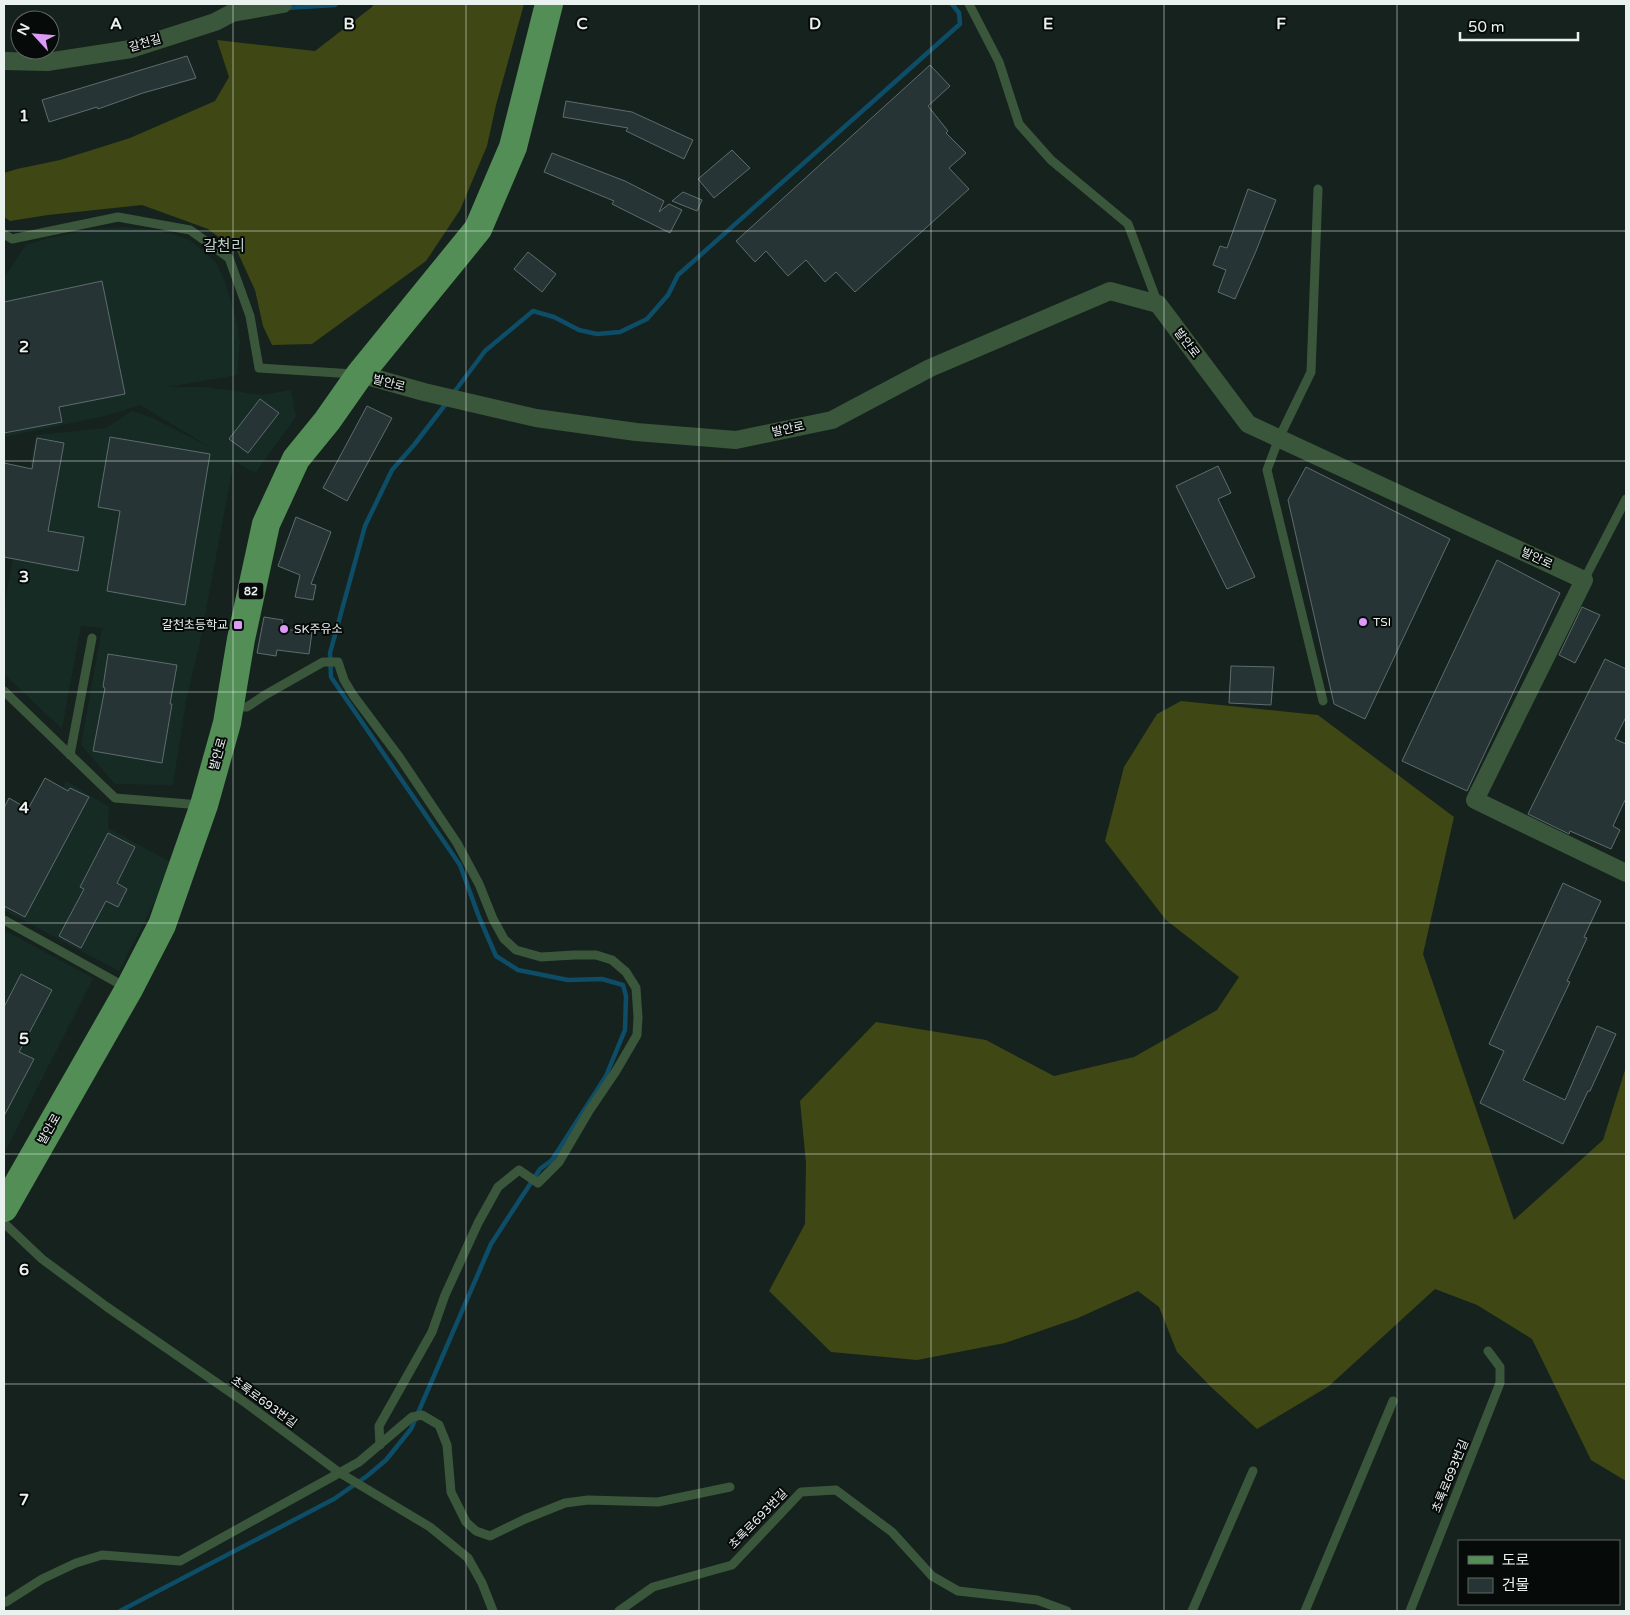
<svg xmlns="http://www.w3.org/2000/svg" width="1630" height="1615" viewBox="0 0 1630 1615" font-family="'Varela Round','Noto Sans KR',sans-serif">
	<rect width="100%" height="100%" fill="#16221e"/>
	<g fill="#172b25">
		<polygon points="124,227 158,230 190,240 215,261 225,281 237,323 240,342 237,375 168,387 206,387 262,395 291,390 296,417 255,473 234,461 199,647 186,701 173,785 115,784 81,745 102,628 81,626 62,729 4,674 4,607 36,435 106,428 132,411 151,417 210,447 140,405 105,416 4,437 4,278 26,245 48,238 92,229"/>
		<polygon points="66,781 109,807 108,828 174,864 119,971 4,910 4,829 35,847"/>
		<polygon points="4,930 93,978 4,1154"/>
	</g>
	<g fill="#3f4714">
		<polygon points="374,4 524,4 496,105 487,146 460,210 426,261 312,344 272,345 263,326 255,290 237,251 208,229 142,205 48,215 10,221 4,217 4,173 17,169 60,160 130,138 215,101 229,77 217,40 315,51 372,7"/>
		<polygon points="1181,701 1318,715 1454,817 1423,954 1514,1220 1603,1140 1626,1067 1626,1481 1591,1460 1532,1339 1477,1305 1435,1289 1329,1386 1257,1429 1211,1387 1177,1352 1159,1307 1138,1291 1078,1318 1005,1343 917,1360 831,1352 769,1291 805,1224 806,1163 800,1101 876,1022 986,1040 1054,1076 1134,1057 1217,1010 1239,977 1166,920 1105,841 1124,767 1157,714"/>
	</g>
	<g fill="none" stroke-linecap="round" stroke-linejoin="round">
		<g stroke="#0e4d67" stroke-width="4.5">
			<polyline points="286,8 335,5 336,4"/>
			<polyline points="452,395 485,351 533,311 554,317 579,330 597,334 620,332 647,319 668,295 678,275 960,24 959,13 952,4"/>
			<polyline points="120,1611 334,1499 367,1476 386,1460 411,1429 491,1244 540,1169 552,1160 606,1076 625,1030 626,996 623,985 602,979 568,980 518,970 496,956 479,917 460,865 331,677 330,653 365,526 392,470 414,445 448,401"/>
		</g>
	</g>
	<g fill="#273435" stroke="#5d6c6d">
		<polygon points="187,56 196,78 143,93 98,109 97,107 49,122 42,100"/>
		<polygon points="930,65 950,86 928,106 948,131 946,133 966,153 949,168 969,189 855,292 836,272 825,282 806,260 788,276 766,251 755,262 736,241"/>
		<polygon points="566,101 632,112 693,140 684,159 626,131 628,128 563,117"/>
		<polygon points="732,150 750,168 714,198 698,179"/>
		<polygon points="552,153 625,181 664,201 659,212 669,204 682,210 670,233 612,204 614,201 544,172"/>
		<polygon points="1248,189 1276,200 1256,251 1235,299 1218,292 1226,270 1213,265 1220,246 1227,248"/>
		<polygon points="683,192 702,200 697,211 672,201"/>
		<polygon points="528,252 556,274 542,292 514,269"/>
		<polygon points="102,281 125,394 59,407 62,422 4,433 4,302"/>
		<polygon points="260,399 279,413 248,453 229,439"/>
		<polygon points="367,406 392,418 347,501 323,488"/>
		<polygon points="110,437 210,454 185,605 107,591 120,511 98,507"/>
		<polygon points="37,438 64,443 48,531 84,537 78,571 4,557 4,463 32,469"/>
		<polygon points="1218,466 1231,493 1218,499 1255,577 1227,589 1176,486"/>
		<polygon points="1306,467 1450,539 1365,719 1334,704 1288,500"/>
		<polygon points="296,517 331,532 311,584 316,585 313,600 295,597 300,575 278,566"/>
		<polygon points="1497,560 1560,593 1467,791 1402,761"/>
		<polygon points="1582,607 1600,615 1575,663 1559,655"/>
		<polygon points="264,617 283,620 281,629 312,632 309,654 277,650 276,656 257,653"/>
		<polygon points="108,654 177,665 170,704 172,704 162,763 93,751 105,688 103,687"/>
		<polygon points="1605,659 1626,669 1626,717 1615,739 1626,744 1626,798 1613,826 1620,830 1611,849 1570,831 1569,834 1528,814"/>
		<polygon points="1231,666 1274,667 1271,705 1229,703"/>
		<polygon points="45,778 68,791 70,788 89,797 25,917 4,906 4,808 9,798 28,809"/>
		<polygon points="108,833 135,847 117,883 127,889 118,907 106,901 81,948 59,936 84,889 80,887"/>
		<polygon points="1563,883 1601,901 1584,937 1587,938 1567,981 1570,982 1523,1080 1565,1100 1597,1026 1616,1034 1590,1091 1588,1091 1563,1144 1480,1103 1504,1051 1489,1044"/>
		<polygon points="21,974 52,990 19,1052 34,1059 4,1116 4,1007"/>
	</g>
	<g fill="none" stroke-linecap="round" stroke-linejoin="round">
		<g stroke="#3a573c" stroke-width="9">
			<polyline points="969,4 999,62 1019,124 1051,160 1128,224 1158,304"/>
			<polyline points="1318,189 1311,372 1279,438 1267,470 1323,701"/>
			<polyline points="4,234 12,239 118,217 190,230 229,258 250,316 259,368 354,374"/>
			<polyline points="1584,580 1626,499"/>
			<polyline points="4,691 115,798 201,805"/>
			<polyline points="232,707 247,707 265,695 323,662 338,662 344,680 353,695 400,758 457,843 479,884 493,919 504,939 516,950 541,957 574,955 596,955 612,960 626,972 636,988 638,1017 637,1035 616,1071 589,1111 559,1162 538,1183 519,1170 498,1187 478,1223 445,1295 432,1332 379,1426 380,1445"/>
			<polyline points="70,755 92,638"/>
			<polyline points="4,920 127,988"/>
			<polyline points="4,1223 42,1259 107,1307 243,1401 340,1473 430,1527 468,1558 482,1583 493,1611"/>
			<polyline points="4,1602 6,1602 42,1579 76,1563 102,1555 180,1561 359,1462 412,1417 422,1415 439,1425 447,1445 451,1492 466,1522 476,1531 490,1536 525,1519 565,1503 588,1500 658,1502 730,1487"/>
			<polyline points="619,1611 653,1587 732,1565 801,1492 836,1490 892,1532 932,1576 958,1591 1037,1600 1067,1611"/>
			<polyline points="1192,1611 1253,1471"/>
			<polyline points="1305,1611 1393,1401"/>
			<polyline points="1410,1611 1500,1383 1500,1367 1488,1351"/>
		</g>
		<g stroke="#3a573c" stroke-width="18">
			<polyline points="4,61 47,62 131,49 215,22 232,13 283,4"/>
			<polyline points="360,374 424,392 536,418 636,432 736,440 832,420 930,368 1110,291 1158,304 1248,424 1584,580 1475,800 1626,873"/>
		</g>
		<polyline stroke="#528e56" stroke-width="28" points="4,1208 129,989 162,925 204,805 227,723 241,639 266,524 296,459 327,421 360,374 478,229 513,147 549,4"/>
	</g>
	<path fill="none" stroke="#eaf2ef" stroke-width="1" stroke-opacity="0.55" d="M233 4V1611M466 4V1611M699 4V1611M931 4V1611M1164 4V1611M1397 4V1611M4 231H1626M4 461H1626M4 692H1626M4 923H1626M4 1154H1626M4 1384H1626"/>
	<g fill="#dc99f5" stroke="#060a09" stroke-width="2">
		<circle cx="1363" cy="622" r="5"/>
		<rect x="233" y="620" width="10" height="10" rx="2.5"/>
		<circle cx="284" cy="629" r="5"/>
	</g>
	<g text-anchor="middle" stroke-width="4" stroke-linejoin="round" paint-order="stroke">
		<rect fill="#060a09" stroke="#a6acaa" stroke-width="1" x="238.5" y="582.5" width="25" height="17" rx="4"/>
		<g font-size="11" font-weight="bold" fill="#eaf2ef">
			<text x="251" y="595">82</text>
		</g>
		<g font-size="12" fill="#eaf2ef" stroke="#060a09">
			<text transform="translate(145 43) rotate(-16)" y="4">갈천길</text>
			<text transform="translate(1187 343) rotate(53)" y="4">발안로</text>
			<text transform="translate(389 383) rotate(15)" y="4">발안로</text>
			<text transform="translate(788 429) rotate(-12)" y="4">발안로</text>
			<text transform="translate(1537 558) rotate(25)" y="4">발안로</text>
			<text transform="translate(218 754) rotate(-74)" y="4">발안로</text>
			<text transform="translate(49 1129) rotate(-60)" y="4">발안로</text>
			<text transform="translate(264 1402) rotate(36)" y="4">초록로693번길</text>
			<text transform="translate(1450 1476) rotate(-68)" y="4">초록로693번길</text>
			<text transform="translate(758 1519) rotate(-46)" y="4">초록로693번길</text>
		</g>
		<g font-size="12" fill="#eaf2ef" stroke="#060a09" text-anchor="start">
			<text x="1373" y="626">TSI</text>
			<text x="228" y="629" text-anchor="end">갈천초등학교</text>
			<text x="294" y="633">SK주유소</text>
		</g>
		<g font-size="15" fill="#c0cfca" stroke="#060a09">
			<text x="224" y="251">갈천리</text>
		</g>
	</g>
	<g font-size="16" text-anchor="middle" font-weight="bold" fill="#eaf2ef" stroke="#060a09" stroke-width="4" stroke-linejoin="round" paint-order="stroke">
		<text x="116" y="29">A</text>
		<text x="349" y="29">B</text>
		<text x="582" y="29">C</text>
		<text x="815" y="29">D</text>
		<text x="1048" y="29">E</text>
		<text x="1281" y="29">F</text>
		<text x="24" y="121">1</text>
		<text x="24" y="352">2</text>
		<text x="24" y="582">3</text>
		<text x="24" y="813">4</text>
		<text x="24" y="1044">5</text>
		<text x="24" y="1275">6</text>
		<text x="24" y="1505">7</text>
	</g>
	<rect width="1630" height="1615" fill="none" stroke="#eaf2ef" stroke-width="10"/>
	<rect x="1458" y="1540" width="162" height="65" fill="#060a09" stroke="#616765"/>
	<rect x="1468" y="1556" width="25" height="8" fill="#528e56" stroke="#616765"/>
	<text x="1502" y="1565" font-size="15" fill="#eaf2ef">도로</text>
	<rect x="1468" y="1578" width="25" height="15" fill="#273435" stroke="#616765"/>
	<text x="1502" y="1590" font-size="15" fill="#eaf2ef">건물</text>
	<g transform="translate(35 35) rotate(296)"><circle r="24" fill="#060a09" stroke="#616765"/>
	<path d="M0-4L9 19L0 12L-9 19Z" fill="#dc99f5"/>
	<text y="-8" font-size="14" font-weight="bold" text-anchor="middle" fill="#eaf2ef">N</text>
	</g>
	<path d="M1460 32v8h118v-8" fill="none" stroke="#eaf2ef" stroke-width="2.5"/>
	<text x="1468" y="32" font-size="15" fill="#eaf2ef" stroke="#060a09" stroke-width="4" paint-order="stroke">50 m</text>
</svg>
